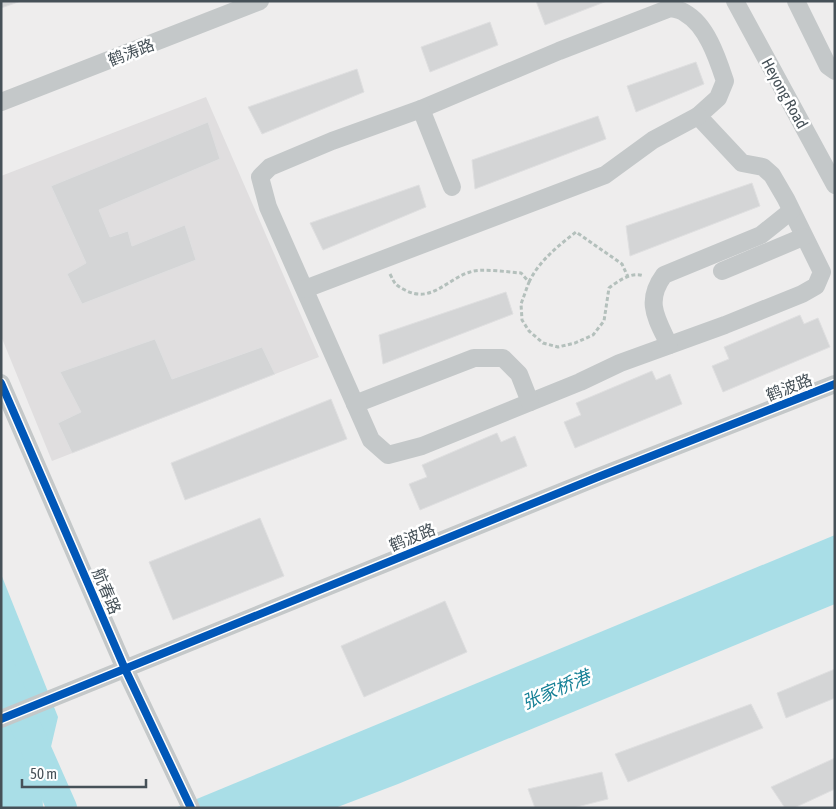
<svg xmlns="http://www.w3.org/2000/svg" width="836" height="809" viewBox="0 0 836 809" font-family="'Asap Condensed','Noto Sans SC',sans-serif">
	<rect width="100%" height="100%" fill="#eeeded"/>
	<polygon fill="#e0dedf" points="206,97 319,357 52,461 1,336 1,176"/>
	<g fill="#a9dee7">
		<polygon points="835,535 835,604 398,784 335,808 175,808"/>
		<polygon points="1,574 58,717 42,785 43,808 1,808"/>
	</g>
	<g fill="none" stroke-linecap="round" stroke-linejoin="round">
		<polyline stroke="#a9dee7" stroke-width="30" points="1,670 62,808"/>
	</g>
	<g fill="#d4d5d6" stroke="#dfdfe0">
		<polygon points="1,1 21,1 1,8"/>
		<polygon points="536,1 607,1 545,25"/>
		<polygon points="490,22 498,45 430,72 421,47"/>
		<polygon points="696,62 704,84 636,112 627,86"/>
		<polygon points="357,69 364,92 262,134 248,107"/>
		<polygon points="598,116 606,139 475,189 472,160"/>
		<polygon points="208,122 220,159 99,210 110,237 128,231 132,246 185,225 196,260 82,304 67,274 86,263 51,186"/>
		<polygon points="752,183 760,206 630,256 626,226"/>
		<polygon points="419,185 426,207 323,250 310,223"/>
		<polygon points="506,292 513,314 383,364 379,335"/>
		<polygon points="800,315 804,324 818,318 830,347 723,392 712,366 729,359 724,347"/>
		<polygon points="155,339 172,379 262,347 275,374 72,453 58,423 81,412 60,372"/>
		<polygon points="652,371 656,380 670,374 682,404 575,448 564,422 581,415 576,403"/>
		<polygon points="331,399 347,439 185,500 171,463"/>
		<polygon points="497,433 501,442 515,436 527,466 420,510 409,484 427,477 422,465"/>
		<polygon points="260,518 284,576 173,620 149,562"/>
		<polygon points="445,601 467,652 364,697 341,646"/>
		<polygon points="835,669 835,698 786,718 777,693"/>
		<polygon points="751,704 763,728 628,782 615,754"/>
		<polygon points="835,758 835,789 794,808 785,808 771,787"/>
		<polygon points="602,772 608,799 573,808 535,808 528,789"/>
	</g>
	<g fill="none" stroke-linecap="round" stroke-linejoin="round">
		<g stroke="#b4c0bc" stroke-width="3" stroke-dasharray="4 2.5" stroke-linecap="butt">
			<path d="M390 274C395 284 395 285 405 290 431 304 447 279 470 272 482 268 507 272 521 273L529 282 521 304 522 320 529 331 543 343 558 347 575 343 593 335 604 321 609 288C618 281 632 271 644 276"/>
			<path d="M529 282C539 261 558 246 576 232L622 264 628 277"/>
		</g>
		<g stroke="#c4c8c9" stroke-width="18">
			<polyline points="735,1 835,185"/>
			<polyline points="796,1 828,66 835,71"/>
			<path d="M670 8C675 9 681 10 685 13 707 25 718 60 725 81L718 98 698 116 742 163 763 167 772 175 786 199 822 272 816 286 802 294 725 325 620 363 580 382 422 446 388 455 371 440 268 207 260 177 270 167 332 141 421 109 559 51Z"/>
			<polyline points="1,102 260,1"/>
			<polyline points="421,109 452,187"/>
			<polyline points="722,271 803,237"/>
			<polyline points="305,289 605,175 653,140 698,116"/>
			<path d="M669 345C657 319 644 302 664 275L761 235 791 211"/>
			<polyline points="1,383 125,669 191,808"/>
			<polyline points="355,404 474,358 503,358 519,374 530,402"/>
			<polyline points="1,719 598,477 835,384"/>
		</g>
		<defs>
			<g id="cycleway">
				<polyline points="1,383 125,669 191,808"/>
				<polyline points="1,719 598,477 835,384"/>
			</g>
		</defs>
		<use href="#cycleway" stroke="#fff" stroke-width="11"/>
		<use href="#cycleway" stroke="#0057b8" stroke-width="8"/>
	</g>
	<g text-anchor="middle" stroke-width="5" stroke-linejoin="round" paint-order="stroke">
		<g font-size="16" fill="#465158" stroke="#fff">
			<text transform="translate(131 52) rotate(-21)" y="6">鹤涛路</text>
			<text transform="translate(785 93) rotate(61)" y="6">Heyong Road</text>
			<text transform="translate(789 387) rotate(-21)" y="6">鹤波路</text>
			<text transform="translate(412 537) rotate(-22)" y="6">鹤波路</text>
			<text transform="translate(107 591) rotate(67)" y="6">航春路</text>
		</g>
		<g font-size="18" font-style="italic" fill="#158096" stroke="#fff">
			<text transform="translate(556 690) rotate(-23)" y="6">张家桥港</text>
		</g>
	</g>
	<rect width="836" height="809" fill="none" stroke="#465158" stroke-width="5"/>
	<path d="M22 779v8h124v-8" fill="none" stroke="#465158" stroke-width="2.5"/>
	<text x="30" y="779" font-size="15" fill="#465158" stroke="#ffffff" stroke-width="4" paint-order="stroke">50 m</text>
</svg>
